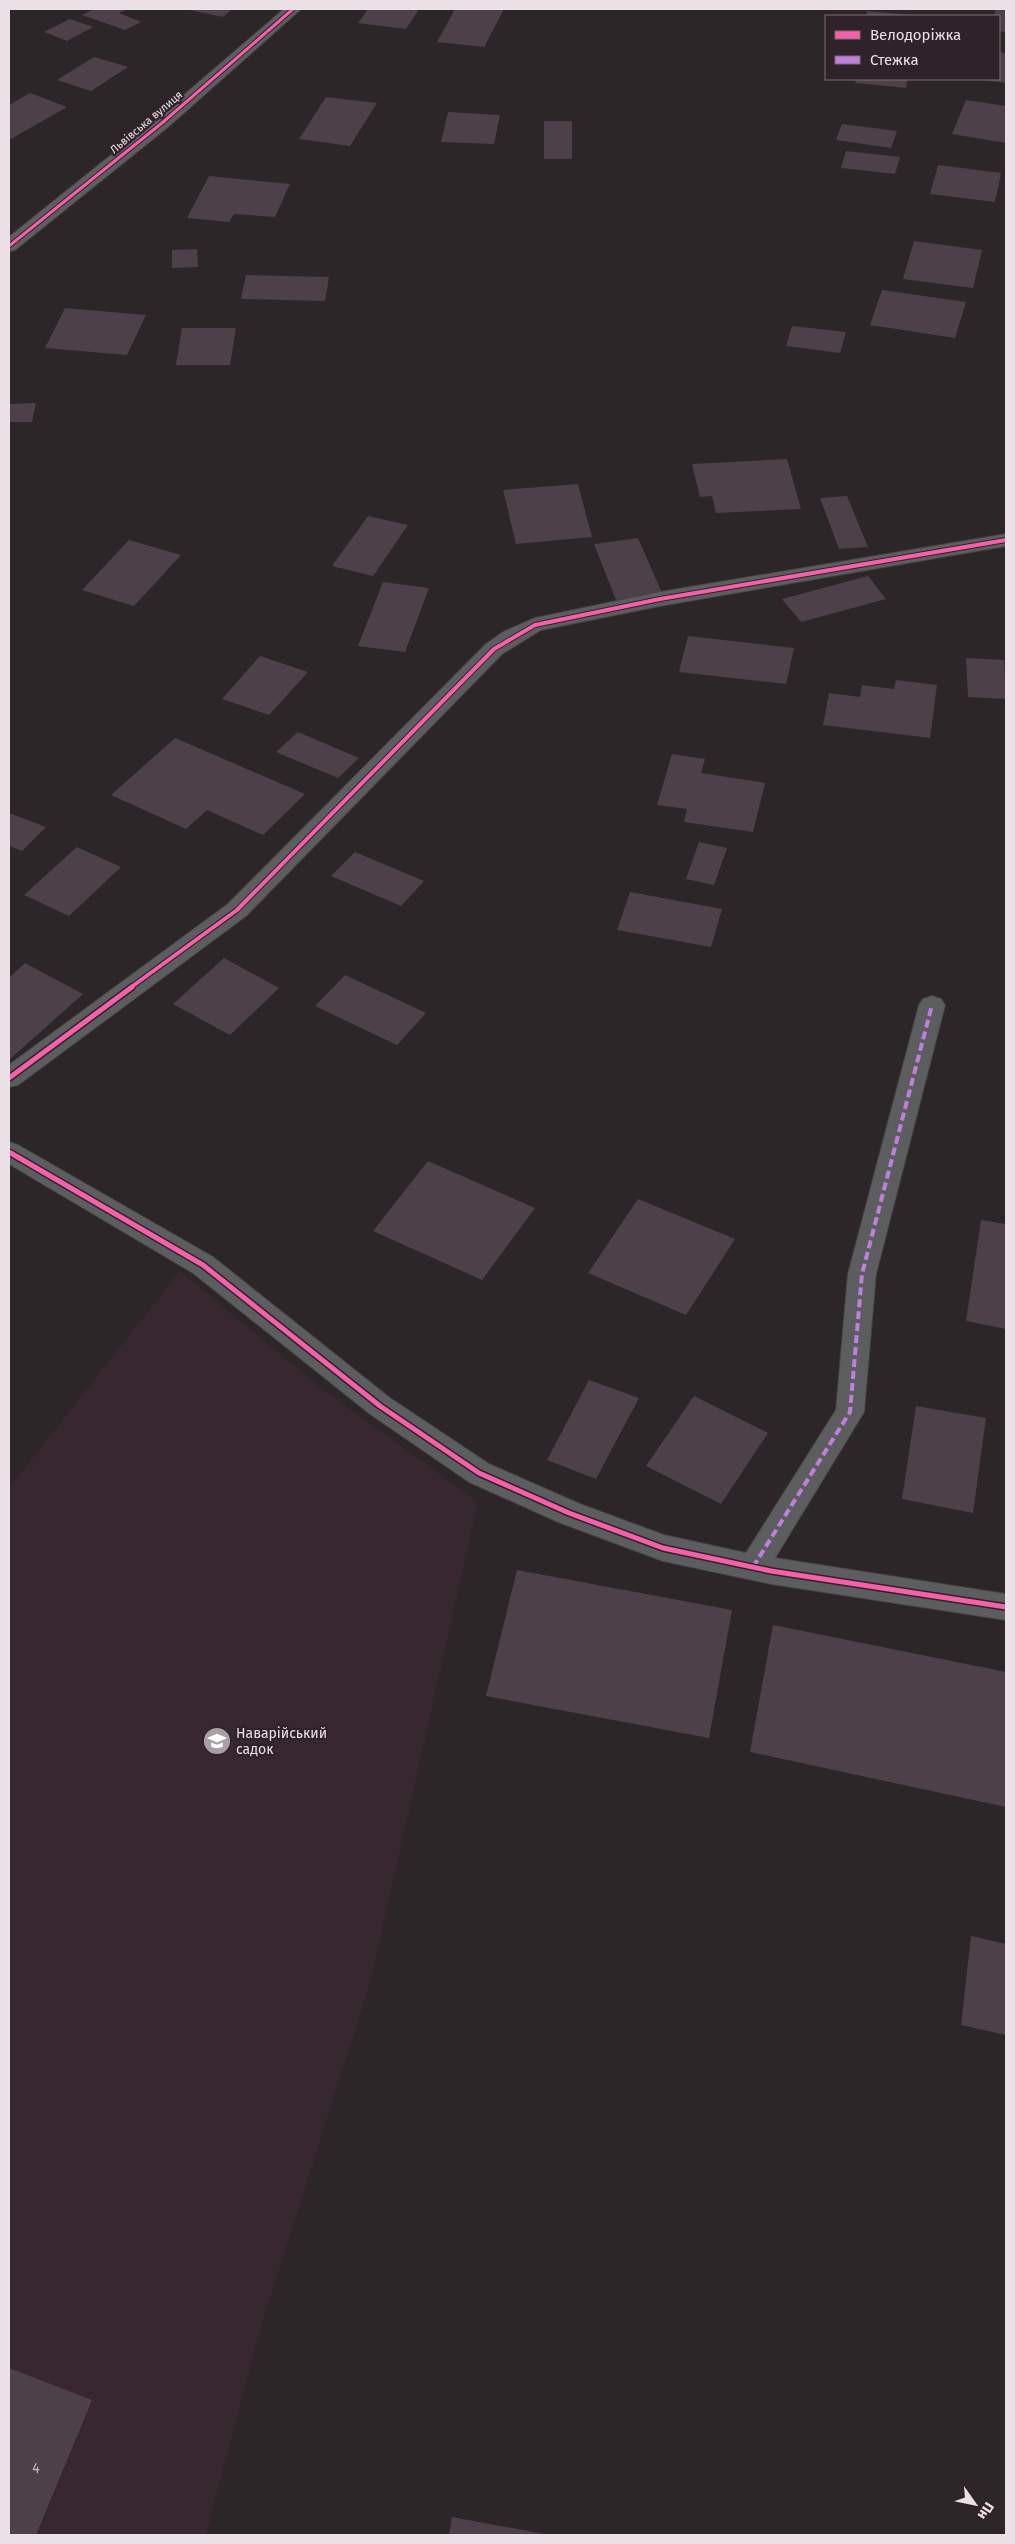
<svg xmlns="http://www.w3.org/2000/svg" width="1015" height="2544" viewBox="0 0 1015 2544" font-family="'Fira Sans',sans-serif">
	<rect width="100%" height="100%" fill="#2c2629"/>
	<polygon fill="#392730" points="180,1271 320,1387 478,1502 371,1980 260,2330 206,2535 9,2535 9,1488"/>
	<g fill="#4d4048">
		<polygon points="94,9 128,9 119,13 141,22 125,30 82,15"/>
		<polygon points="185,9 232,9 223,17"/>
		<polygon points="368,9 419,9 406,29 358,23"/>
		<polygon points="455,9 504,9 484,47 437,42"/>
		<polygon points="996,9 1006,9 1006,32 999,31 999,16 994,16"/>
		<polygon points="867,11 912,15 912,16 866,16"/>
		<polygon points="70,19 93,27 67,41 44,32"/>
		<polygon points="999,52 1006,53 1006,83 984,80 999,79"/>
		<polygon points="94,57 128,67 91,91 57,80"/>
		<polygon points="857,79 908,79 906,88 855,83"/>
		<polygon points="30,93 67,107 11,139 9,138 9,105"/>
		<polygon points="326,97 377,103 350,146 299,139"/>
		<polygon points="966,100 1006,106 1006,143 952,134"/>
		<polygon points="448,112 500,115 494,144 441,142"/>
		<rect x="544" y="121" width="28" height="38"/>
		<polygon points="842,124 897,131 891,148 836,140"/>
		<polygon points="846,151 900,157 895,174 841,168"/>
		<polygon points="938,165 1001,173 995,202 930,194"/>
		<polygon points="209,176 290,184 275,217 234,214 229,222 187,218"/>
		<polygon points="914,241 982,250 973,288 903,279"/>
		<polygon points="197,249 198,267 172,268 172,250"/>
		<polygon points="246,275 329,277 325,301 241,299"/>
		<polygon points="882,290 966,302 955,338 870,325"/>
		<polygon points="65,308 146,315 127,355 45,348"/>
		<polygon points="792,326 846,332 840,353 786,346"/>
		<polygon points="182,328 236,328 230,365 176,365"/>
		<polygon points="36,403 32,422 9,422 9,404"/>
		<polygon points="787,459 801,509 716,513 712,496 700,497 692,464"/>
		<polygon points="578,484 592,537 516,544 503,490"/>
		<polygon points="847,496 868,547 839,549 820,498"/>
		<polygon points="368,516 408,525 373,576 332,566"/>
		<polygon points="638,538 662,593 616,600 594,544"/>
		<polygon points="129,540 181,555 134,606 82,590"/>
		<polygon points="868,576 886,599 801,622 782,599"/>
		<polygon points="383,582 429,588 405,652 358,646"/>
		<polygon points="688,636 794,648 786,684 679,672"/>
		<polygon points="260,656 308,672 269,715 222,699"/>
		<polygon points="966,658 1004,660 1006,699 968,697"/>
		<polygon points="896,680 937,685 930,738 823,725 829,693 860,697 862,685 894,689"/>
		<polygon points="298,732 359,758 338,778 276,752"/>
		<polygon points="175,738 305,794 263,835 207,810 186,829 111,795"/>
		<polygon points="672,754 705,759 701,773 765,783 753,832 684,822 687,809 657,805"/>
		<polygon points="9,813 46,827 22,851 9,846"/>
		<polygon points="699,842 727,848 714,885 686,879"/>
		<polygon points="77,847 121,867 69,916 24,895"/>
		<polygon points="355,852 424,881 401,906 331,876"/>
		<polygon points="630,892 722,909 711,947 617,930"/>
		<polygon points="224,958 279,988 230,1035 173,1004"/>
		<polygon points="25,963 83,994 9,1060 9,978"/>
		<polygon points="345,975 426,1013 397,1045 315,1006"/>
		<polygon points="428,1161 535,1208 482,1280 373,1231"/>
		<polygon points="638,1199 735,1239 686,1315 588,1273"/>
		<polygon points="981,1220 1006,1224 1006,1329 966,1321"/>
		<polygon points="589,1380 639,1398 596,1479 547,1460"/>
		<polygon points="694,1396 768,1433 721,1504 646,1466"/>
		<polygon points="916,1406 986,1418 973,1513 902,1499"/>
		<polygon points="517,1570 732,1610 709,1738 486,1696"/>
		<polygon points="773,1625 1006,1672 1006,1807 750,1752"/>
		<polygon points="971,1936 1006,1944 1006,2035 961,2025"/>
		<polygon points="9,2368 92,2400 36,2535 9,2535"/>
		<polygon points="452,2517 544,2534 544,2535 449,2535"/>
	</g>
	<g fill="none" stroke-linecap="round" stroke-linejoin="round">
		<defs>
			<g id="minor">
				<polygon points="1006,534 1006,546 660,606 541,630 502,654 246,916 18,1085 9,1087 9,1065 228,904 486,644 503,632 535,618 660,592"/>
				<polygon points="932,996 941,999 945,1005 876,1274 864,1412 775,1558 1006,1594 1006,1620 771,1584 663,1561 558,1522 469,1482 370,1414 193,1273 9,1164 9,1142 18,1145 213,1257 390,1398 489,1464 580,1504 664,1535 746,1553 836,1410 848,1274 919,1005 923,999"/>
			</g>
			<polygon id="major" points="284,9 301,9 168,127 15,250 9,251 9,237 156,119"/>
		</defs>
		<use href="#minor" stroke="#464143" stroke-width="2"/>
		<use href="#major" stroke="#464143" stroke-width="2"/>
		<use href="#minor" fill="#5c5d5f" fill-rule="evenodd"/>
		<use href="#major" fill="#5e5d5f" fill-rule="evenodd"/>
		<polyline stroke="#c07fdc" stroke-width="4" stroke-dasharray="8 4" stroke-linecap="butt" points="753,1567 850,1412 862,1274 932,1005"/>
		<defs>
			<polyline id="cycleway-far2" points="9,246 162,123 293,9"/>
			<polyline id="cycleway-far1" points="130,988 237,910 494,649 535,625 660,599 1006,540"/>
			<g id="cycleway">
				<polyline points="9,1078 132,987"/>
				<polyline points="9,1152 203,1265 380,1406 479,1473 569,1513 663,1548 771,1571 1006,1607"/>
			</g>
		</defs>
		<use href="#cycleway-far2" stroke="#302229" stroke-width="5"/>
		<use href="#cycleway-far1" stroke="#302229" stroke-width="6"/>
		<use href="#cycleway" stroke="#302229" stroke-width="8"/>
		<use href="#cycleway-far2" stroke="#f560ab" stroke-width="3"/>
		<use href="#cycleway-far1" stroke="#f560ab" stroke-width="4"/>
		<use href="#cycleway" stroke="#f560ab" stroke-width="5"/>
	</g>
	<defs>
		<symbol id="school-disc" viewBox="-11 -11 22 22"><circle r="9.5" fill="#a8a0a4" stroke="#302229"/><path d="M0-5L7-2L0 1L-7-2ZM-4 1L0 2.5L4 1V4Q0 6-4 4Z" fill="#fff"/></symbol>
	</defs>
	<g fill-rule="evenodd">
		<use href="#school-disc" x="201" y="1725" width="32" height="32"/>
	</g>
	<g text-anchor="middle" stroke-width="4.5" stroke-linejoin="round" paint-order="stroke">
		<g font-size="11" fill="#ebe1e6" stroke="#302229">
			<text transform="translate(146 122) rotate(-40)" y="4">Львівська вулиця</text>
		</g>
		<g font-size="14" fill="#ebe1e6" stroke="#302229" text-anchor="start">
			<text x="236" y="1738">Наварійський<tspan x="236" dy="16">садок</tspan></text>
		</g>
		<g font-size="14" fill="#c4b9be">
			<text x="36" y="2473">4</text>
		</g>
	</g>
	<rect width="1015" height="2544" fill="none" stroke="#ebe1e6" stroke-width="20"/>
	<rect x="825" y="15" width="175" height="65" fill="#302229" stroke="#7b6e75"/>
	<rect x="835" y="31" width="25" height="8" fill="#f560ab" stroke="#7b6e75"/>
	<text x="870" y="40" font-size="15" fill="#ebe1e6">Велодоріжка</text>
	<rect x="835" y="56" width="25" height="8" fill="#c07fdc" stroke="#7b6e75"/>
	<text x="870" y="65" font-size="15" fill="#ebe1e6">Стежка</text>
	<g transform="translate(975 2504) rotate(123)" stroke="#302229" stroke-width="4" paint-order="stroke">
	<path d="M0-4L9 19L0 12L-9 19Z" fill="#ebe1e6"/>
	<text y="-8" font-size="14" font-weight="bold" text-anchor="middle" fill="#ebe1e6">Пн</text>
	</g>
</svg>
